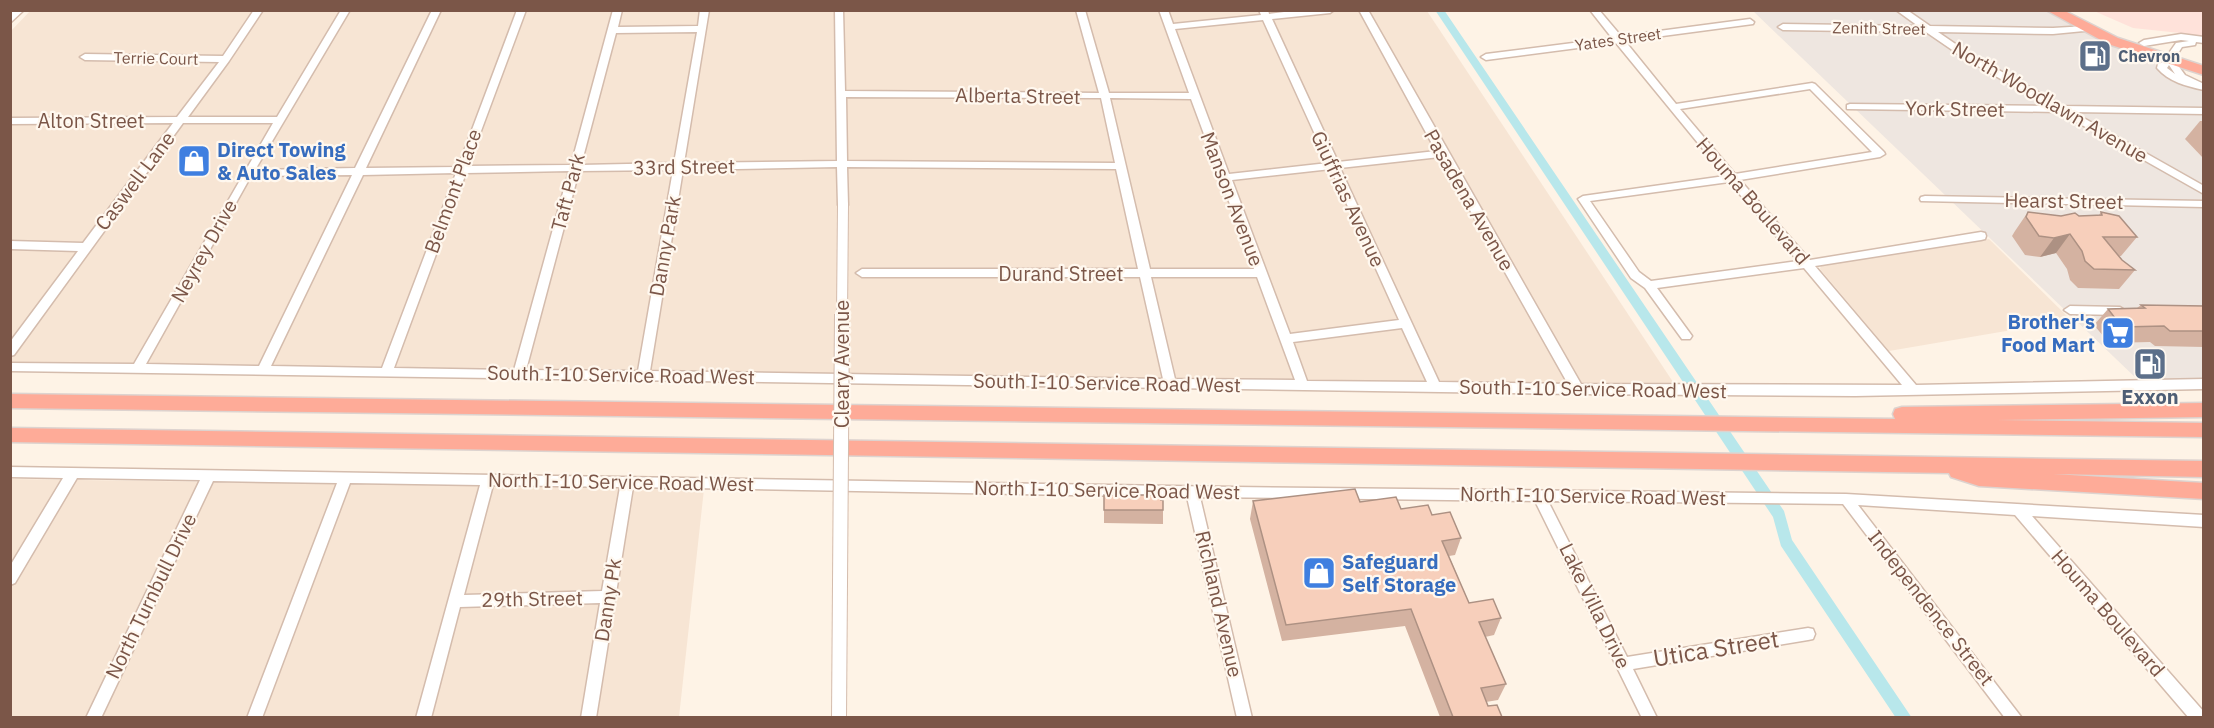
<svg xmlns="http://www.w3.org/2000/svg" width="2214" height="728" viewBox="0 0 2214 728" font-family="'IBM Plex Sans',sans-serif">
	<rect width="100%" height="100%" fill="#fef3e6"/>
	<g fill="#f7e5d4">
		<polygon points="31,10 1427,11 1679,391 11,371 10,32"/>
		<polygon points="1989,239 2071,320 1889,351 1820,269 1821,265"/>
		<polygon points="10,479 704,489 679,717 11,717"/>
	</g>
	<polygon fill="#ffe2da" points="2094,11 2203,11 2203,38 2180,33 2133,28"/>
	<polygon fill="#eee6e0" points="1753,11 2046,11 2065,22 2152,60 2162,73 2203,89 2203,378 2138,380"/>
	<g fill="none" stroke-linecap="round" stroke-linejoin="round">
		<polygon fill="#b8e7eb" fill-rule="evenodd" points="1435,10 1444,10 1784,511 1792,540 1912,718 1896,718 1781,546 1773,517"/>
		<defs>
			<g id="minor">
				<polygon points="14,10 24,10 10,23 10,14"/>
				<path d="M254 10H263L229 61 188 117H277L341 10H350L255 170 355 168 432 10H441L366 168 458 167 517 10H526L468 166 571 165 613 10H622L618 27 698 26 700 10H709L684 163 837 161 835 10H843L845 91 1099 93 1076 10H1085L1109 93H1189L1159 10H1168L1173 24 1261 15 1259 10H1268L1269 14 1300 10H1334L1330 13 1272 19 1338 162 1436 151 1359 10H1368L1581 384 1902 385 1804 268 1657 288 1692 336 1690 339H1682L1645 288 1631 278 1578 199 1583 196 1725 176 1616 43 1486 60 1481 57 1486 54 1612 38 1590 10H1599L1621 36 1750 19 1754 22 1753 24 1625 41 1676 104 1812 83 1815 84 1884 152 1885 154 1880 157 1740 180 1810 260 1981 232 1985 233 1986 236 1985 239 1981 240 1815 266 1916 385 2204 379V389L1855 396 1577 394 10 371V363L134 364 273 123H183L14 355 10 356V342L78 251 10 249V241L83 243 173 123 10 124V118L177 117 219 62 85 60 80 57 85 54 223 56ZM1263 20 1328 163 1229 174 1175 29ZM697 32 674 163 581 165 616 33ZM1810 89 1872 152 1735 174 1680 109ZM846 97 1101 98 1115 163 847 161ZM1110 98 1191 99 1254 269H1150ZM1440 157 1568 384 1439 382 1340 168ZM837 167 838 205 843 208 848 205 847 167 1116 169 1138 269H862L856 273 862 277H1140L1163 379 650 371 683 170ZM1331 169 1399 320 1290 334 1232 180ZM673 170 638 371 526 370 579 171ZM569 171 514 370 394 368 466 173ZM456 173 382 368 271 366 363 175ZM352 175 259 366 146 364 251 176ZM1729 182 1798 261 1651 281 1639 272 1590 201ZM1151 277H1257L1295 380 1175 379ZM1402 328 1427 382 1307 381 1293 342Z"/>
				<polygon points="1896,10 1907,10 1930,26 2053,28 2087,26 2087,30 2084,31 2053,34 1938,32 1970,54 2063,106 2204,108 2204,114 2073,112 2204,186 2204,194 2059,112 1847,109 1847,105 1850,104 2048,106 1964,58 1926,32 1783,30 1778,27 1783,24 1918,26"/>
				<polygon points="2181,34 2204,37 2204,43 2196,42 2195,45 2182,47 2177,55 2174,56 2169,53 2176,43 2189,41 2181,40 2144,46 2139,43 2144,40"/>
				<path d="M2171 59 2174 60 2185 75 2204 84V90C2186 86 2169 82 2157 68L2158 64ZM2169 65 2175 74 2167 68Z"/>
				<polygon points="1925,196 2204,201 2204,207 1921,201 1920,199 1921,197"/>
				<polygon points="2070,306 2120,307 2126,311 2120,315 2070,314 2064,310"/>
				<path d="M10 467 1234 487 1846 494 2204 515V527L2032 516 2204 712V718H2189L2015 515 1858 505 2022 718H2005L1843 504 1548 501 1627 657 1808 628 1813 629 1815 634 1813 639 1808 640 1633 669 1657 718H1642L1535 501 1200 497 1252 718H1237L1187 497 633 487 596 718H581L600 603 460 607 431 718H416L480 485 350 483 262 718H247L337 483 213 481 101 718H86L200 480 77 478 15 583 10 585V566L63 478 10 477ZM493 485 620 487 602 591 464 595Z"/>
			</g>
			<g id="highway">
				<polygon points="2046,10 2063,10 2118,38 2204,66 2204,75 2108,44"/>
				<polygon points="10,394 1895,419 1893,414 1895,409 1902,407 2204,403 2204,417 1996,420 2204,423 2204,437 10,408"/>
				<polygon points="10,428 2204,461 2204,477 2053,474 2204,483 2204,499 1979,486 1951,477 1949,473 10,442"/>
			</g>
		</defs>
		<use href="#minor" stroke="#d4bcad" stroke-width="3"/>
		<use href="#highway" stroke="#ddd3cf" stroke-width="3"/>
		<use href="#minor" fill="#fff" fill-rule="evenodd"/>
		<use href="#highway" fill="#feab98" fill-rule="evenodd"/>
		<defs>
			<polyline id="minor-bridge-far1" points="842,315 843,205"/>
			<polyline id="minor-bridge" points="839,718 842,314"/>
		</defs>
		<use href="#minor-bridge-far1" stroke="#d4bcad" stroke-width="12" stroke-linecap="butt"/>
		<use href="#minor-bridge" stroke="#d4bcad" stroke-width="16" stroke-linecap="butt"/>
		<use href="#minor-bridge-far1" stroke="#fff" stroke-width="10"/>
		<use href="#minor-bridge" stroke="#fff" stroke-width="14"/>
	</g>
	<g fill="#d4b2a1">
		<polygon points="2200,121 2204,121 2204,159 2185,139"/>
		<polygon points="2028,212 2061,216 2079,216 2099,215 2101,212 2137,237 2121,256 2119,256 2122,260 2135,270 2119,289 2078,288 2070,280 2067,269 2056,253 2040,257 2025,255 2012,236 2015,231"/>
		<polygon points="2141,305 2204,306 2204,347 2155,346 2150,342 2109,343 2094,325 2108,309 2137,308"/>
		<polygon points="1104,495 1161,500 1163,510 1163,524 1104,523"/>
		<polygon points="1253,501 1360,502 1401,509 1432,515 1461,538 1455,555 1449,556 1469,603 1501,618 1494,635 1485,637 1506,684 1498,700 1486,702 1488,706 1502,717 1440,717 1405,626 1282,641 1250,519"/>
	</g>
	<polygon fill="#ad9183" points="2070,234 2056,253 2040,257 2054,238"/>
	<g fill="#f7cfbb" stroke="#ad9183" stroke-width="1.5">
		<polygon points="2028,212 2061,216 2075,213 2079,216 2102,215 2101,212 2119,216 2137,237 2103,237 2122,260 2135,270 2094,269 2085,261 2082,251 2070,234 2054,238 2039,236 2026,217"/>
		<polygon points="2141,305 2204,306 2204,331 2170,331 2164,326 2122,327 2108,309 2145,308"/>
		<polygon points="1355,489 1360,502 1396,497 1401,509 1428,505 1432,515 1450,512 1461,538 1442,541 1469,603 1493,599 1501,618 1479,622 1506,684 1481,688 1488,706 1497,705 1502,717 1453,717 1411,609 1286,625 1253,501"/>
		<polygon points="1104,495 1161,495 1161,500 1163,500 1163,510 1104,510"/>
	</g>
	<defs>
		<symbol id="fuel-square" viewBox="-11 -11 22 22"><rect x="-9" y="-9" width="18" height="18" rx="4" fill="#5c6f8a" stroke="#fff8ef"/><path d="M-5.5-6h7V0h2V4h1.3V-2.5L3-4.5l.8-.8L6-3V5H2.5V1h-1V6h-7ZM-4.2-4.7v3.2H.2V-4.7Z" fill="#fff"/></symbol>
		<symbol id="shop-square" viewBox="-11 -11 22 22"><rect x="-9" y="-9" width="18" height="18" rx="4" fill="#3f7fe0" stroke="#fff8ef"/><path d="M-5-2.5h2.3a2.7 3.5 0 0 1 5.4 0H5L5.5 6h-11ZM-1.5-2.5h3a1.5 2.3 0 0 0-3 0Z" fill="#fff"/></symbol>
		<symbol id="supermarket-square" viewBox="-11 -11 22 22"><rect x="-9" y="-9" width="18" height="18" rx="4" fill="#3f7fe0" stroke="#fff8ef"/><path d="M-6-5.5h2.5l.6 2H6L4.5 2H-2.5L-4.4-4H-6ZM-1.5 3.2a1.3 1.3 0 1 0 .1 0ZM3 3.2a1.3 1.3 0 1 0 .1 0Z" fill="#fff"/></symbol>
	</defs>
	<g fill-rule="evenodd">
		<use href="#fuel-square" x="2076" y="37" width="38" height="38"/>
		<use href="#shop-square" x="175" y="142" width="38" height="38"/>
		<use href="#supermarket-square" x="2099" y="314" width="38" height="38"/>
		<use href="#fuel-square" x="2131" y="345" width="38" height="38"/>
		<use href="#shop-square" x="1300" y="554" width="38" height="38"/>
	</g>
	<g text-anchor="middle" stroke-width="4.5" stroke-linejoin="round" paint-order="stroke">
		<g font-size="16" fill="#7b5648" stroke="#fff8ef">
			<text transform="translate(1879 28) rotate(1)" y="6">Zenith Street</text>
			<text transform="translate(1618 39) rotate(-8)" y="6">Yates Street</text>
			<text transform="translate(156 58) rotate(1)" y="6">Terrie Court</text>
		</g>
		<g font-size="16" font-weight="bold" fill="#4e5e75" stroke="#fff8ef" text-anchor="start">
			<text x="2118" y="62">Chevron</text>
		</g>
		<g font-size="20" fill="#7b5648" stroke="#fff8ef">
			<text transform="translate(1018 96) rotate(1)" y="7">Alberta Street</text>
			<text transform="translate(2050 102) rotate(30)" y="7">North Woodlawn Avenue</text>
			<text transform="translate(1955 109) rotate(1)" y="7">York Street</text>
			<text x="91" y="128">Alton Street</text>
			<text transform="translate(684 167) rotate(-1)" y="7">33rd Street</text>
			<text transform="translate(135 181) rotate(-53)" y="7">Caswell Lane</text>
			<text transform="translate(453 191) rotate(-70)" y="7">Belmont Place</text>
			<text transform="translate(568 192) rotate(-75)" y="7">Taft Park</text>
			<text transform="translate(1232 199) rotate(69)" y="7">Manson Avenue</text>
			<text transform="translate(1348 199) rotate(65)" y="7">Giuffrias Avenue</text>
			<text transform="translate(1469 200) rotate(60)" y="7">Pasadena Avenue</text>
			<text transform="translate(1753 201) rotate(49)" y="7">Houma Boulevard</text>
			<text transform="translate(2064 201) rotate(1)" y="7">Hearst Street</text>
			<text transform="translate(665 246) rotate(-80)" y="7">Danny Park</text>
			<text transform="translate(204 251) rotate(-61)" y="7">Neyrey Drive</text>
			<text x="1061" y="281">Durand Street</text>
			<text transform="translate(842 364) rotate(-90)" y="7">Cleary Avenue</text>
			<text transform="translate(621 375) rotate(1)" y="7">South I-10 Service Road West</text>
			<text transform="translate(1107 383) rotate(1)" y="7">South I-10 Service Road West</text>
			<text transform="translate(1593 389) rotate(1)" y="7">South I-10 Service Road West</text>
			<text transform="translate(621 482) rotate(1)" y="7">North I-10 Service Road West</text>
			<text transform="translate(1107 490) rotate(1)" y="7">North I-10 Service Road West</text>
			<text transform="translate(1593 496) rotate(1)" y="7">North I-10 Service Road West</text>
			<text transform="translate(151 596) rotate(-64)" y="7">North Turnbull Drive</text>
			<text transform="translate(532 599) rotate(-1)" y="7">29th Street</text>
			<text transform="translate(608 600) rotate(-81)" y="7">Danny Pk</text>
			<text transform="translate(1219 604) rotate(77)" y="7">Richland Avenue</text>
			<text transform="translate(1595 606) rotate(64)" y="7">Lake Villa Drive</text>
			<text transform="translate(1931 608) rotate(52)" y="7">Independence Street</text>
			<text transform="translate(2108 613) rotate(49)" y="7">Houma Boulevard</text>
		</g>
		<g font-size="20" font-weight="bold" fill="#366cbe" stroke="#fff8ef" text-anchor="start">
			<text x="217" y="157">Direct Towing<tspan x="217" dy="23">&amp; Auto Sales</tspan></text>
			<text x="2095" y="329" text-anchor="end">Brother's<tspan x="2095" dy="23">Food Mart</tspan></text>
			<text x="1342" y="569">Safeguard<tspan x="1342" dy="23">Self Storage</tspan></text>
		</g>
		<g font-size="20" font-weight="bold" fill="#4e5e75" stroke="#fff8ef">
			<text x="2150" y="404">Exxon</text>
		</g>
		<g font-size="24" fill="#7b5648" stroke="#fff8ef">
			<text transform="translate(1716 649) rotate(-9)" y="8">Utica Street</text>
		</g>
	</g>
	<rect width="2214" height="728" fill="none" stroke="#7b5648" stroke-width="24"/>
</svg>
